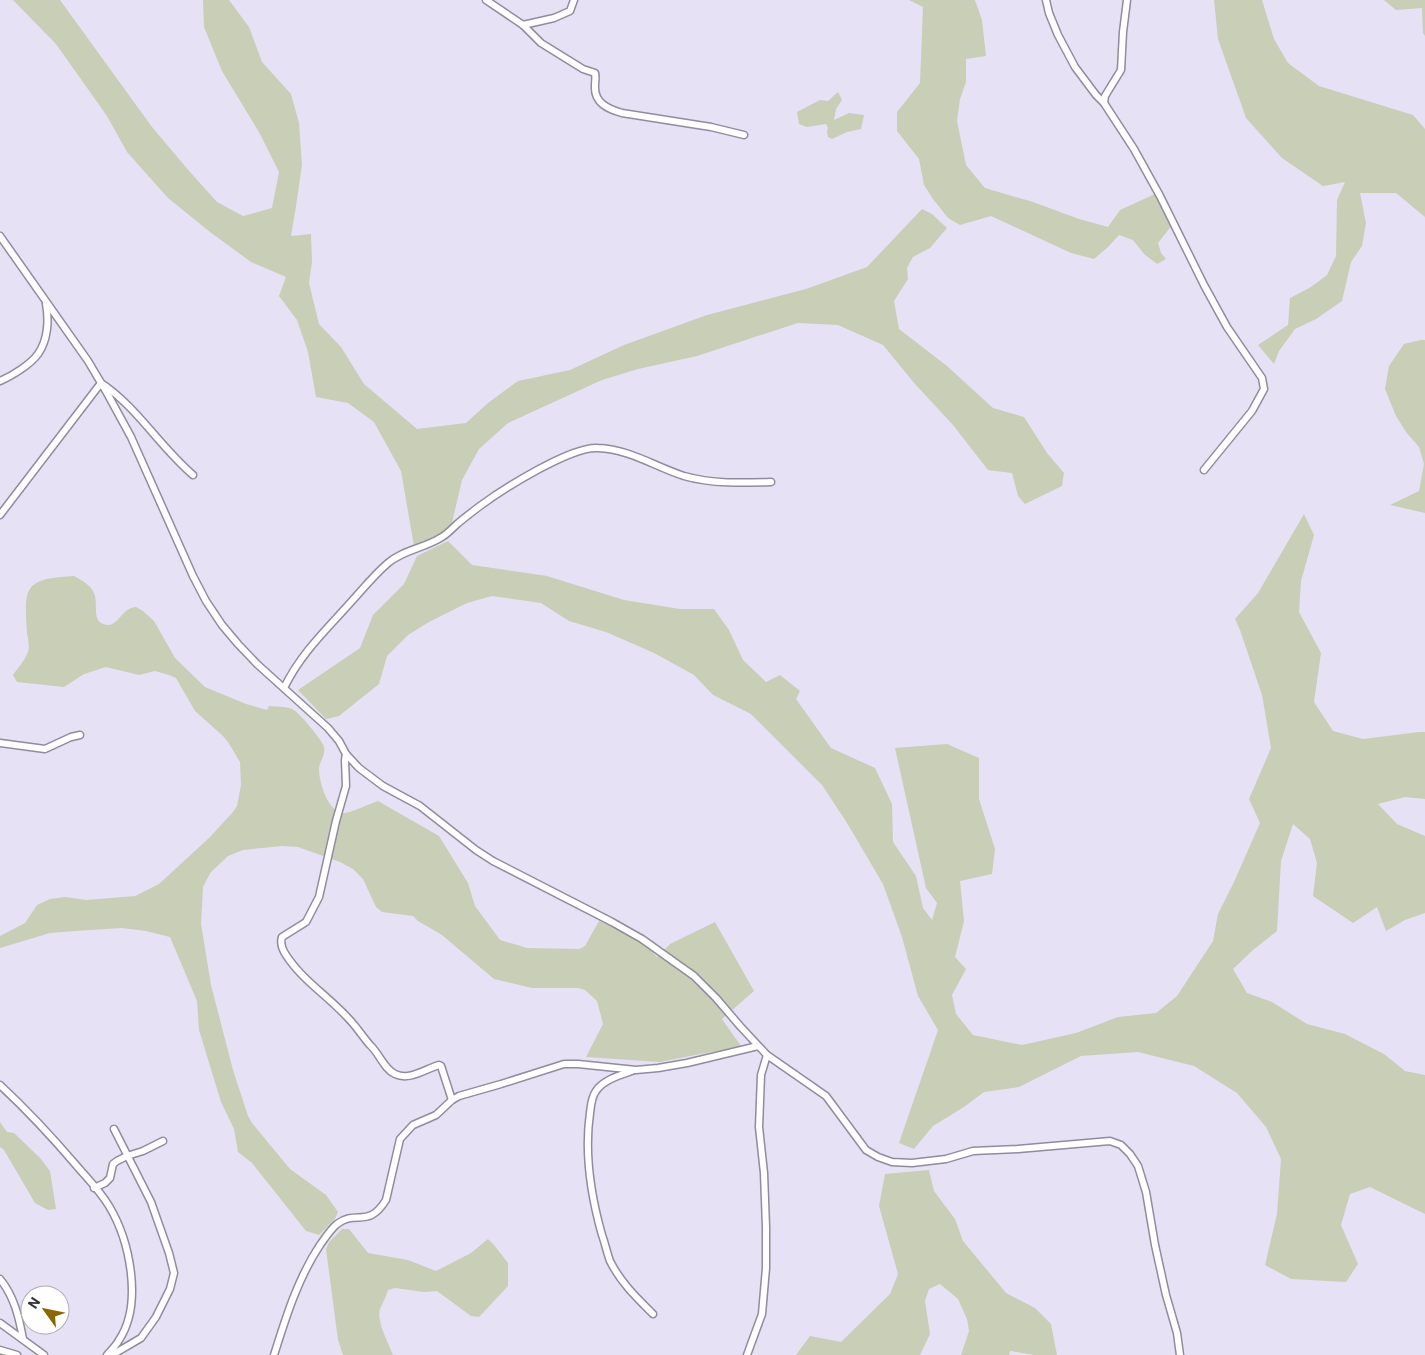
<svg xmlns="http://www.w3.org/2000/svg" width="1425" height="1355" viewBox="0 0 1425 1355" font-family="Roboto,sans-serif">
	<rect width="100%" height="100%" fill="#e7e1f5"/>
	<g fill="#c9ceb7">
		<polygon points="13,0 60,0 152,127 190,172 217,202 243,216 272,208 279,172 260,134 222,71 204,27 203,0 229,0 249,27 262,62 291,94 299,123 302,165 296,206 291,236 311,234 312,262 309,283 319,324 341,347 364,384 417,429 466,423 488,403 518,381 570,370 624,345 707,315 806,289 867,267 922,209 932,214 947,228 930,248 913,257 907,268 908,279 894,301 899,329 947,366 993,408 1024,417 1047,453 1064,473 1062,486 1025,504 1018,496 1012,473 988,470 953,425 915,384 883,345 838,325 798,323 697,356 638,369 602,380 508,423 479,449 462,480 451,527 429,541 414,546 401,471 374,422 348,403 316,397 308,352 297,320 279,296 286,277 251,262 210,232 168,198 127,152 107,116 56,44"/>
		<polygon points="909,0 975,0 982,20 986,56 966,59 966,82 960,99 957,121 966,165 985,188 1033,202 1079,219 1108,227 1120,210 1155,194 1172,225 1158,243 1161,253 1166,259 1157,264 1144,254 1133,240 1119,235 1108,247 1094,259 1071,253 991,216 960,225 948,218 933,199 924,185 919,159 897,131 897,112 920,83 923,7"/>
		<polygon points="1214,0 1262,0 1274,39 1288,63 1319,86 1413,115 1425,129 1425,217 1396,193 1360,193 1366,223 1362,246 1351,262 1342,301 1316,319 1295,329 1279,351 1274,364 1258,345 1288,325 1290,298 1311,287 1327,275 1336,256 1337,200 1345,182 1323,186 1282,158 1246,118 1218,39"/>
		<polygon points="1384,0 1425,0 1425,36 1423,33 1422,8 1396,10"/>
		<polygon points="838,92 842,100 836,109 834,120 849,113 864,115 861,129 847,132 832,139 828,137 827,132 828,128 826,124 807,127 799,124 797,112 820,100 828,101"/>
		<polygon points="1421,340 1425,340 1425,513 1390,505 1419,491 1424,464 1419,447 1406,432 1396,416 1385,389 1389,366 1404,344"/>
		<polygon points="1304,514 1314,535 1301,581 1299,612 1321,653 1314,702 1333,731 1363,739 1419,732 1425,732 1425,799 1405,797 1378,804 1397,824 1425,836 1425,913 1405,920 1386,931 1377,907 1353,923 1313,896 1317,863 1310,839 1293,824 1281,861 1277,931 1253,950 1233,969 1247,993 1272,1002 1307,1024 1345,1034 1384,1054 1405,1071 1425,1075 1425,1214 1370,1187 1350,1194 1341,1225 1358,1264 1346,1282 1291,1279 1265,1265 1277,1214 1281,1159 1266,1127 1237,1093 1194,1066 1138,1052 1081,1056 1019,1087 984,1092 964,1107 933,1126 914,1149 899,1143 938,1030 918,996 902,937 883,884 847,823 822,785 751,714 713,695 694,675 654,653 606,632 569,621 541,603 492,596 467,603 429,622 408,635 387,656 379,684 339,716 326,719 298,690 360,648 373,615 404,584 417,556 448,541 472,565 547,576 624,600 680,609 714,609 729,630 743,660 766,682 780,675 800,691 796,699 831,748 875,768 892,804 893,842 916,876 923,908 932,920 937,903 926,888 895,748 947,744 979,758 979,799 995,849 992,874 960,881 964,921 955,957 966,969 952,995 956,1014 973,1035 1022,1045 1076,1033 1118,1017 1156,1013 1177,996 1213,941 1218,914 1234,882 1260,823 1249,799 1271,748 1262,695 1240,630 1235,619 1258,593"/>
		<path d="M74 576C81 580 91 585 94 593 99 604 90 624 108 625 117 625 121 613 129 609 130 608 135 607 136 607L143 611 154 621 175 658 205 687 246 704 267 710 269 706C276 707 286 706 292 709 299 712 323 741 324 747 326 755 319 762 319 769 319 782 328 814 345 813 352 812 370 804 378 801L439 836 468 883 475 906 500 940 527 948 579 949 585 946 599 921 637 936 657 957 670 944 715 922 754 991 722 1019 741 1046 660 1062 586 1057 603 1024 597 1001 585 990 578 988H532L494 979 442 935 418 921 413 916 382 912 376 907 363 879 353 869 340 862 298 847 282 846 243 850 228 856 211 872 207 879 203 887 201 924 211 985 233 1070 248 1116 252 1123 290 1169 326 1195 338 1212 335 1219 319 1235 306 1231 252 1163 238 1152 234 1129 221 1102 199 1030 197 1001 170 937 146 931 122 928 74 931 50 933 0 948V936L25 923 37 905 50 899 65 897 86 900 135 896 159 884 209 838 233 812 237 806 241 785 240 762 228 742 223 736 195 711 176 678 169 675 155 671 139 675 106 667 84 674 64 687 17 682 13 675C18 668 25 660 28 652 30 647 28 639 27 633 24 586 24 579 74 576Z"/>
		<polygon points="0,1122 7,1132 14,1133 41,1159 50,1171 56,1209 48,1210 35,1203 4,1150 0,1147"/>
		<polygon points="929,1170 934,1191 955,1219 963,1241 1006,1293 1035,1308 1051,1324 1057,1355 1035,1355 1010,1351 1009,1355 961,1355 969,1331 967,1319 958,1299 940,1284 929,1289 925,1301 930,1334 920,1355 796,1355 810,1336 841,1342 890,1294 898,1274 879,1206 885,1174"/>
		<path d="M342 1229H349L368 1253 408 1260 436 1271 471 1253 488 1239 494 1245 508 1263V1286L479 1317 471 1316 437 1291 424 1292 395 1288 388 1290C386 1297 383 1302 380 1309 376 1321 389 1344 393 1355H343L338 1340 326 1249 329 1242Z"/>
	</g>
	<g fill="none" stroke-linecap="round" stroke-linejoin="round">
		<defs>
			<g id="street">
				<path d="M486 0 523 25 541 43 583 69 595 73C596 78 595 81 595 86 594 103 608 109 622 113L711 127 744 135"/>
				<polyline points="1046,0 1049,13 1058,35 1075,67 1096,95 1104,103 1134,149 1160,196 1204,285 1227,327 1262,378 1264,389 1252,411 1204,470"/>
				<polyline points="523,25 554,18 570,11 574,0"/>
				<polyline points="1104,103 1105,96 1121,70 1123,32 1127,0"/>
				<polyline points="0,236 88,361 107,393 131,437 193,576 206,601 222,625 238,644 257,664 328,728 339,741 346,754 359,768 383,786 420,806 476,850 493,861 612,922 642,939 694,976 716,998 740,1026 767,1055 826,1096 866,1150 878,1157 892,1162 912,1163 946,1159 973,1151 1018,1149 1110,1141 1121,1145 1130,1154 1138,1166 1146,1192 1155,1245 1166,1295 1177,1333 1180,1355"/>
				<path d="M0 381C12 376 31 364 38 354 48 340 49 320 46 304"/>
				<path d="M0 515 101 383C137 407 160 447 193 475"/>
				<path d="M284 688C301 653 326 630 351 602 363 589 374 575 388 563 403 550 425 548 442 537 447 534 452 529 456 525 464 518 472 512 480 506 503 489 571 446 598 448 629 449 656 467 684 476 712 484 742 483 771 482"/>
				<polyline points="0,743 45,749 71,737 80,735"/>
				<path d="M346 754 345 760 346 786 336 821 319 897 306 922 282 937C280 943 282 949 286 955 302 980 328 996 348 1018 356 1026 362 1036 370 1045 379 1053 384 1069 395 1074 410 1081 425 1069 439 1065L441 1066 452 1100"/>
				<path d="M632 1071C620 1075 603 1080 596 1091 591 1098 591 1106 590 1113 584 1154 591 1196 602 1235 605 1243 607 1253 610 1261 621 1283 636 1297 653 1314"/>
				<path d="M0 1085C27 1110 52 1137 76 1165 87 1178 100 1191 109 1206 130 1241 143 1304 119 1340 116 1346 111 1350 107 1355"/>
				<polyline points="94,1188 105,1183 110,1178 113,1164 117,1161 127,1156 143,1151 163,1141"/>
				<path d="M0 1279C14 1296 19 1317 23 1339"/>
				<polyline points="0,1323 44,1355"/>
				<polyline points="0,1350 17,1355"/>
				<polyline points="112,1355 141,1338 156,1317 170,1289 174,1273 169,1253 151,1202 114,1129"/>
				<path d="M274 1355C286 1317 298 1278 320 1245 325 1238 330 1230 337 1224 357 1209 368 1229 386 1200L400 1139 413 1125 436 1115 452 1100 459 1096 501 1084 564 1064H578L636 1070 658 1068 687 1063 758 1046"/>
				<polyline points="747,1355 762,1314 766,1268 766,1227 764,1173 759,1127 761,1075 767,1055"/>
			</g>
		</defs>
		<use href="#street" stroke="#908b9d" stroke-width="9"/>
		<use href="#street" stroke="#fff" stroke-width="6"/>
	</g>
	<g transform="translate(45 1310) rotate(303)"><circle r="24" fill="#ffffff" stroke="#adacaf"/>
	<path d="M0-4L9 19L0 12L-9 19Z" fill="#886704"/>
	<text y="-8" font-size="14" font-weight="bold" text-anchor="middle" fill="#323038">N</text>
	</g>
</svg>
